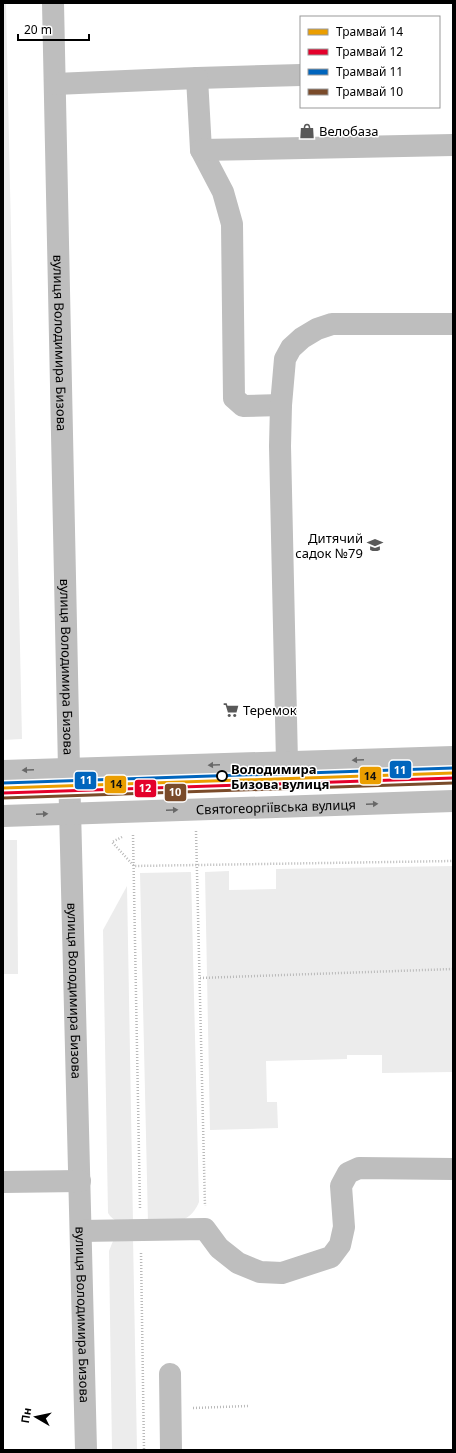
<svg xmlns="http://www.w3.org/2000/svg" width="456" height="1453" viewBox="0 0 456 1453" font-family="'Noto Sans',sans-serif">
	<rect width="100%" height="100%" fill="#fff"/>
	<g fill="#ececec">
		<polygon points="3,3 6,3 22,739 3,740"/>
		<polygon points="3,840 17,840 18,974 3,974"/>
		<polygon points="453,866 453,1072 382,1073 382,1055 347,1055 347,1059 266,1061 267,1102 277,1102 278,1128 210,1130 205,872 229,871 229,890 276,889 276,869"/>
		<path d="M191 872 199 1202C189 1226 171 1222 148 1223L140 873Z"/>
		<path d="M127 886 133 1223C123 1223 114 1223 108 1213L103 930Z"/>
		<polygon points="133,1237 137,1450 112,1450 109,1251 113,1241"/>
	</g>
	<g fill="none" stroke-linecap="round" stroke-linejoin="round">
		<g stroke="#b9b9b9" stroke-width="2.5" stroke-dasharray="1 2" stroke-linecap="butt">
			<polyline points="196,831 205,1206"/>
			<polyline points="133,835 140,1208"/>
			<polyline points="122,837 112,842 134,866 453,861"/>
			<polyline points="200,978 453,969"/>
			<polyline points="141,1253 144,1450"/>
			<polyline points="193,1408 248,1406"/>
		</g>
		<g stroke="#bebebe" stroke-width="22">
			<path id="s1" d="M53 3 69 769 86 1450"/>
			<polyline points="197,78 301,75"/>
			<polyline points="55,84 197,78 201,150 223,192 232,224 234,398 243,406 281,405"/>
			<polyline points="201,150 453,145"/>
			<polyline points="287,762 280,446 281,405 285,359 291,348 302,338 317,329 332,324 453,324"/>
			<polyline points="3,1182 80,1181"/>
			<polyline points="81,1231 205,1229 219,1248 238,1263 260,1272 282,1273 331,1257 340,1245 344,1227 341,1186 348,1173 359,1168 453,1169"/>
			<polyline points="170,1374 171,1450"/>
		</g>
		<g stroke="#bebebe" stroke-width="22">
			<polyline points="3,771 453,757"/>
			<path id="s2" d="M3 816 453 801"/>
		</g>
		<defs>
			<polyline id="tram-1" points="3,788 453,773"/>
			<polyline id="tram-2" points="3,793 453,778"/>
			<polyline id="tram-3" points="3,783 453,768"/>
			<polyline id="tram-4" points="3,798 453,783"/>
		</defs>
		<use href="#tram-1" stroke="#fff" stroke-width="6"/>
		<use href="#tram-2" stroke="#fff" stroke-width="6"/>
		<use href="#tram-3" stroke="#fff" stroke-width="6"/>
		<use href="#tram-4" stroke="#fff" stroke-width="6"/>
		<use href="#tram-1" stroke="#eb9e00" stroke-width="3"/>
		<use href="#tram-2" stroke="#e4002b" stroke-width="3"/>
		<use href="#tram-3" stroke="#0065bd" stroke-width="3"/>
		<use href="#tram-4" stroke="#7a4b2a" stroke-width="3"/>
	</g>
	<defs><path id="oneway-solid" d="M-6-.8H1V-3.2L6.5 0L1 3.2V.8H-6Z"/></defs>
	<g fill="#686868">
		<use href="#oneway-solid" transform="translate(358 760) rotate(178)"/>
		<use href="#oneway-solid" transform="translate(214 765) rotate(178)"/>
		<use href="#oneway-solid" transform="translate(28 770) rotate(178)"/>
		<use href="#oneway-solid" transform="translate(372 804) rotate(-2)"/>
		<use href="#oneway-solid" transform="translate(172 810) rotate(-2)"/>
		<use href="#oneway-solid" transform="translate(42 814) rotate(-2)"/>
	</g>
	<defs>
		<symbol id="shop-bare" viewBox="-9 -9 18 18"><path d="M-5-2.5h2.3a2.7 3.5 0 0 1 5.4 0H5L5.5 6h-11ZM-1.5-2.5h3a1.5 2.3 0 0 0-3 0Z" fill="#595959" stroke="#fff" stroke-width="2.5" paint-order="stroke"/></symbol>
		<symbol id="school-bare" viewBox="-9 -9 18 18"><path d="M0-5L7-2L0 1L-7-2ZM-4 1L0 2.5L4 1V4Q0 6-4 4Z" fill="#595959" stroke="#fff" stroke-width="2.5" paint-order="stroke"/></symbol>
		<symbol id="supermarket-bare" viewBox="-9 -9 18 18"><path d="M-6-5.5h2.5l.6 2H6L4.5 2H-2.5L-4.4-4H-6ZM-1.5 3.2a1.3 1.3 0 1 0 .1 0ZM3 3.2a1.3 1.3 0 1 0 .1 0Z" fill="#595959" stroke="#fff" stroke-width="2.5" paint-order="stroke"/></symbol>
	</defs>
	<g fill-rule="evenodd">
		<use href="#shop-bare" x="296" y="120" width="22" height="22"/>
		<use href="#school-bare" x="364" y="534" width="22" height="22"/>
		<use href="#supermarket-bare" x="220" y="699" width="22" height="22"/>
	</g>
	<circle fill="#fff" stroke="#000" stroke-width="2" cx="222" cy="776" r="5"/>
	<g text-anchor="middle" stroke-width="3" stroke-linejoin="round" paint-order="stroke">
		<g font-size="13" fill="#000" stroke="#fff" text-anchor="start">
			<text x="319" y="136">Велобаза</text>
			<text x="363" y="543" text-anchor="end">Дитячий<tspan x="363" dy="15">садок №79</tspan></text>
			<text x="243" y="715">Теремок</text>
		</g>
		<g font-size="13" fill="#000" stroke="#fff">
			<text dy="5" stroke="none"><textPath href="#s1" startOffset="340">вулиця Володимира Бизова</textPath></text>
			<text dy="5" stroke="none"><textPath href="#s1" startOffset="664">вулиця Володимира Бизова</textPath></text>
			<text dy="5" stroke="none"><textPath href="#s2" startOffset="273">Святогеоргіївська вулиця</textPath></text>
			<text dy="5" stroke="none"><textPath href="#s1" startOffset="988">вулиця Володимира Бизова</textPath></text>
			<text dy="5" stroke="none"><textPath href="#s1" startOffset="1312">вулиця Володимира Бизова</textPath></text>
		</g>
		<g font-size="13" font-weight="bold" fill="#000" stroke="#fff" text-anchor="start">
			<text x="231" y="774">Володимира<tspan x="231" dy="15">Бизова вулиця</tspan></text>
		</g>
	</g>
	<g stroke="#fff" stroke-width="1.5">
		<rect x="389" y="760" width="23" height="19" rx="4" fill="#0065bd"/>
		<rect x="359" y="766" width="23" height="19" rx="4" fill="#eb9e00"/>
		<rect x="74" y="771" width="23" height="19" rx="4" fill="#0065bd"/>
		<rect x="104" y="775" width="23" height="19" rx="4" fill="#eb9e00"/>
		<rect x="134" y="779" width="23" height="19" rx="4" fill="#e4002b"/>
		<rect x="164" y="783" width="23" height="19" rx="4" fill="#7a4b2a"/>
	</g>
	<g font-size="11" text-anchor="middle" font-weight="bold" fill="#fff">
		<text x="400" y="774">11</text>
		<text x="86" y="784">11</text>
		<text x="145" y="792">12</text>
		<text x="175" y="796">10</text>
	</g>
	<g font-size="11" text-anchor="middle" font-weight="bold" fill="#111">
		<text x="370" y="780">14</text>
		<text x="116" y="788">14</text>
	</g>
	<rect width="456" height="1453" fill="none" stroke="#000000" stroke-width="8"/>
	<rect x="300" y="16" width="140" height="92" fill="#ffffff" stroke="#999999"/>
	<rect x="308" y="29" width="20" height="6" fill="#eb9e00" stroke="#999999"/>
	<text x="336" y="36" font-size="12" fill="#000000">Трамвай 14</text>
	<rect x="308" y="49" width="20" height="6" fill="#e4002b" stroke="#999999"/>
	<text x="336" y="56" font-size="12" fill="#000000">Трамвай 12</text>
	<rect x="308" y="69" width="20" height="6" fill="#0065bd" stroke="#999999"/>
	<text x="336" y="76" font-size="12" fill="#000000">Трамвай 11</text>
	<rect x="308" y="89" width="20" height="6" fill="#7a4b2a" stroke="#999999"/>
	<text x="336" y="96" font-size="12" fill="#000000">Трамвай 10</text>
	<g transform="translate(36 1417) rotate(279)" stroke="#ffffff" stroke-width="3" paint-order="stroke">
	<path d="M0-3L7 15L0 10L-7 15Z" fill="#000000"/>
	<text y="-6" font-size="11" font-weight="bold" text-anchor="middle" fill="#000000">Пн</text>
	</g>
	<path d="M18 34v6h71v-6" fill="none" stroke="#000000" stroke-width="2"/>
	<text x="24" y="34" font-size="12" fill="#000000" stroke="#ffffff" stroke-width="3" paint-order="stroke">20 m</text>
</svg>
